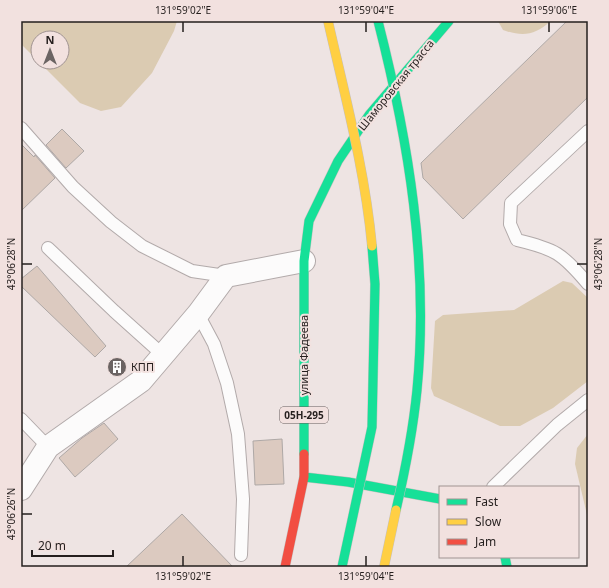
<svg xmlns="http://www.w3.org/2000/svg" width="609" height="588" viewBox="0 0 609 588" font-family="'Noto Sans',sans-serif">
	<rect width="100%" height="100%" fill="#eee4e3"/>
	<g fill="#dbcbb2">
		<polygon points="21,21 177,21 174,31 152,73 121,107 101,111 80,103 39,62 62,62 62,38 38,38 38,61 21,44"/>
		<path d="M498 21H551C535 35 523 37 503 30Z"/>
		<polygon points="563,281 572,283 588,298 588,381 553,408 520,426 500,426 434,396 431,388 435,321 443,315 514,310"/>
		<polygon points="588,434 588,519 575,464 577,448"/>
	</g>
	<g fill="#dccac0" stroke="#aea8a6">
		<polygon points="567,21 588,21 588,97 463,219 423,178 421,163"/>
		<polygon points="62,129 84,151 66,168 46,145"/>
		<polygon points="21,144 34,157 35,155 55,178 21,211"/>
		<polygon points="37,266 106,346 95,357 21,286 21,279"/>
		<polygon points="104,423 118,439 75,477 59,458 82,438"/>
		<polygon points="282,439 284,484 255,485 253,441"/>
		<polygon points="182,514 233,567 126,567"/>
	</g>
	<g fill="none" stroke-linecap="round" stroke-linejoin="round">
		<defs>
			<g id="lane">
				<polyline points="21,128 73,187 111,222 142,246 192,271 226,276"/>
				<path d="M588 131 511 203 510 224 517 240C555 249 562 253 588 284"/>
				<polyline points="48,248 114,311 163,355"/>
				<polyline points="198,314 214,344 227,383 238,434 243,499 241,555"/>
				<polyline points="21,419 48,447"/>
				<polyline points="493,487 557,425 588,400"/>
			</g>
			<polyline id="street" points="21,489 48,447 141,381 198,314 226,276 304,261"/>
			<g id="fast">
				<polyline points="304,454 304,261 309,221 338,161 369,115 449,21"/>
				<polyline points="304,477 348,482 440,499"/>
				<polyline points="505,557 507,567"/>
			</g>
			<polyline id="jam" points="285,567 304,477 304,454"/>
		</defs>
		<use href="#lane" stroke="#b2aaaa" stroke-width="14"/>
		<use href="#street" stroke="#b2aaaa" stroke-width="24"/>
		<use href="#fast" stroke="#c5c0bf" stroke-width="10"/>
		<use href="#jam" stroke="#c5c0bf" stroke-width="10"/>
		<use href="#lane" stroke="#fcfbfb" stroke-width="12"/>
		<use href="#street" stroke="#fcfbfb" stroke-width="22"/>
		<use href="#fast" stroke="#16e098" stroke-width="9"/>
		<use href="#jam" stroke="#f24e42" stroke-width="9"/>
		<defs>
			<g id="fast-bridge">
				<path d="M378 21C409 142 429 266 417 390 413 431 405 471 396 510"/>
				<polyline points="342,567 372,427 375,284 372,246"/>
			</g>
			<g id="slow-bridge">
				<path d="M328 21C345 96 365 170 372 246"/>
				<polyline points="384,567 396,510"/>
			</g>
		</defs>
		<use href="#fast-bridge" stroke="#c5c0bf" stroke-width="10" stroke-linecap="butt"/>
		<use href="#slow-bridge" stroke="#c5c0bf" stroke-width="10" stroke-linecap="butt"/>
		<use href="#fast-bridge" stroke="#16e098" stroke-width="9"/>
		<use href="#slow-bridge" stroke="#ffcf43" stroke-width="9"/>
	</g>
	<path fill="none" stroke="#251f1e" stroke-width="1.5" d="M183 22V32M366 22V32M549 22V32M22 264H32M577 264H587M22 514H32M183 556V566M366 556V566"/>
	<defs>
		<symbol id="building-disc" viewBox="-11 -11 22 22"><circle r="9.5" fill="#6b6463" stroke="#f2e1df"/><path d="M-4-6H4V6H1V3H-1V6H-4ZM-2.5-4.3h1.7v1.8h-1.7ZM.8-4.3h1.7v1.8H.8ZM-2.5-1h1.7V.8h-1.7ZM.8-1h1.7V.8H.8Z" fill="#fff"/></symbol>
	</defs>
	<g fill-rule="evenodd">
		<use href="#building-disc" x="106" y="356" width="22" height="22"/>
	</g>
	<g text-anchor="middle" stroke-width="4" stroke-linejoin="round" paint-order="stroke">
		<rect fill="#f2e1df" stroke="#625958" stroke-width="1" x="280" y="407" width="48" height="16" rx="3"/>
		<g font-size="10" font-weight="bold" fill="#251f1e">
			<text x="304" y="419">05Н-295</text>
		</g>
		<g font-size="11" fill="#251f1e" stroke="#f2e1df">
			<text transform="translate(396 85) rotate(-51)" y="4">Шаморовская трасса</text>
			<text transform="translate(304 355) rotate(-90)" y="4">улица Фадеева</text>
		</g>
		<g font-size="11" fill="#251f1e" stroke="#f2e1df" text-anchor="start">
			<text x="131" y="371">КПП</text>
		</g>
	</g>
	<rect width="609" height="588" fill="none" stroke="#f2e1df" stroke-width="44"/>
	<rect x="439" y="486" width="140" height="72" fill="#f2e1df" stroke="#a09392"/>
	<rect x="447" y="499" width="20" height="6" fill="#16e098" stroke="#a09392"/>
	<text x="475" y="506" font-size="12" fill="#251f1e">Fast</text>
	<rect x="447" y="519" width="20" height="6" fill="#ffcf43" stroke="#a09392"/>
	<text x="475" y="526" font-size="12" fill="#251f1e">Slow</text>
	<rect x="447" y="539" width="20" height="6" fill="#f24e42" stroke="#a09392"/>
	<text x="475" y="546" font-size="12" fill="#251f1e">Jam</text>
	<g transform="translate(50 50)"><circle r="19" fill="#f2e1df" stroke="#a09392"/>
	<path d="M0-3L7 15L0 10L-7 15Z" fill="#6b6463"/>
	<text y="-6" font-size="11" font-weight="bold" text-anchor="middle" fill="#251f1e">N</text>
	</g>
	<path d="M32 550v6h81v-6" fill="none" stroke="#251f1e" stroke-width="2"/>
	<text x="38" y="550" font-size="12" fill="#251f1e" stroke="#f2e1df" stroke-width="3" paint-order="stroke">20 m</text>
	<rect x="22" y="22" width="565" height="544" fill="none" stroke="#251f1e" stroke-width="1.5"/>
	<g font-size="10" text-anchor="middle" fill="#251f1e">
		<text x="183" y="14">131°59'02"E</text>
		<text x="366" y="14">131°59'04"E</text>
		<text x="549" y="14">131°59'06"E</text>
		<text transform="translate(11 264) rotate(-90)" y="4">43°06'28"N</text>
		<text transform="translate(598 264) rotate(-90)" y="4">43°06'28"N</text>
		<text transform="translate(11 514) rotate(-90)" y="4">43°06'26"N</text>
		<text x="183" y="580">131°59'02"E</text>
		<text x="366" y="580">131°59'04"E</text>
	</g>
</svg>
